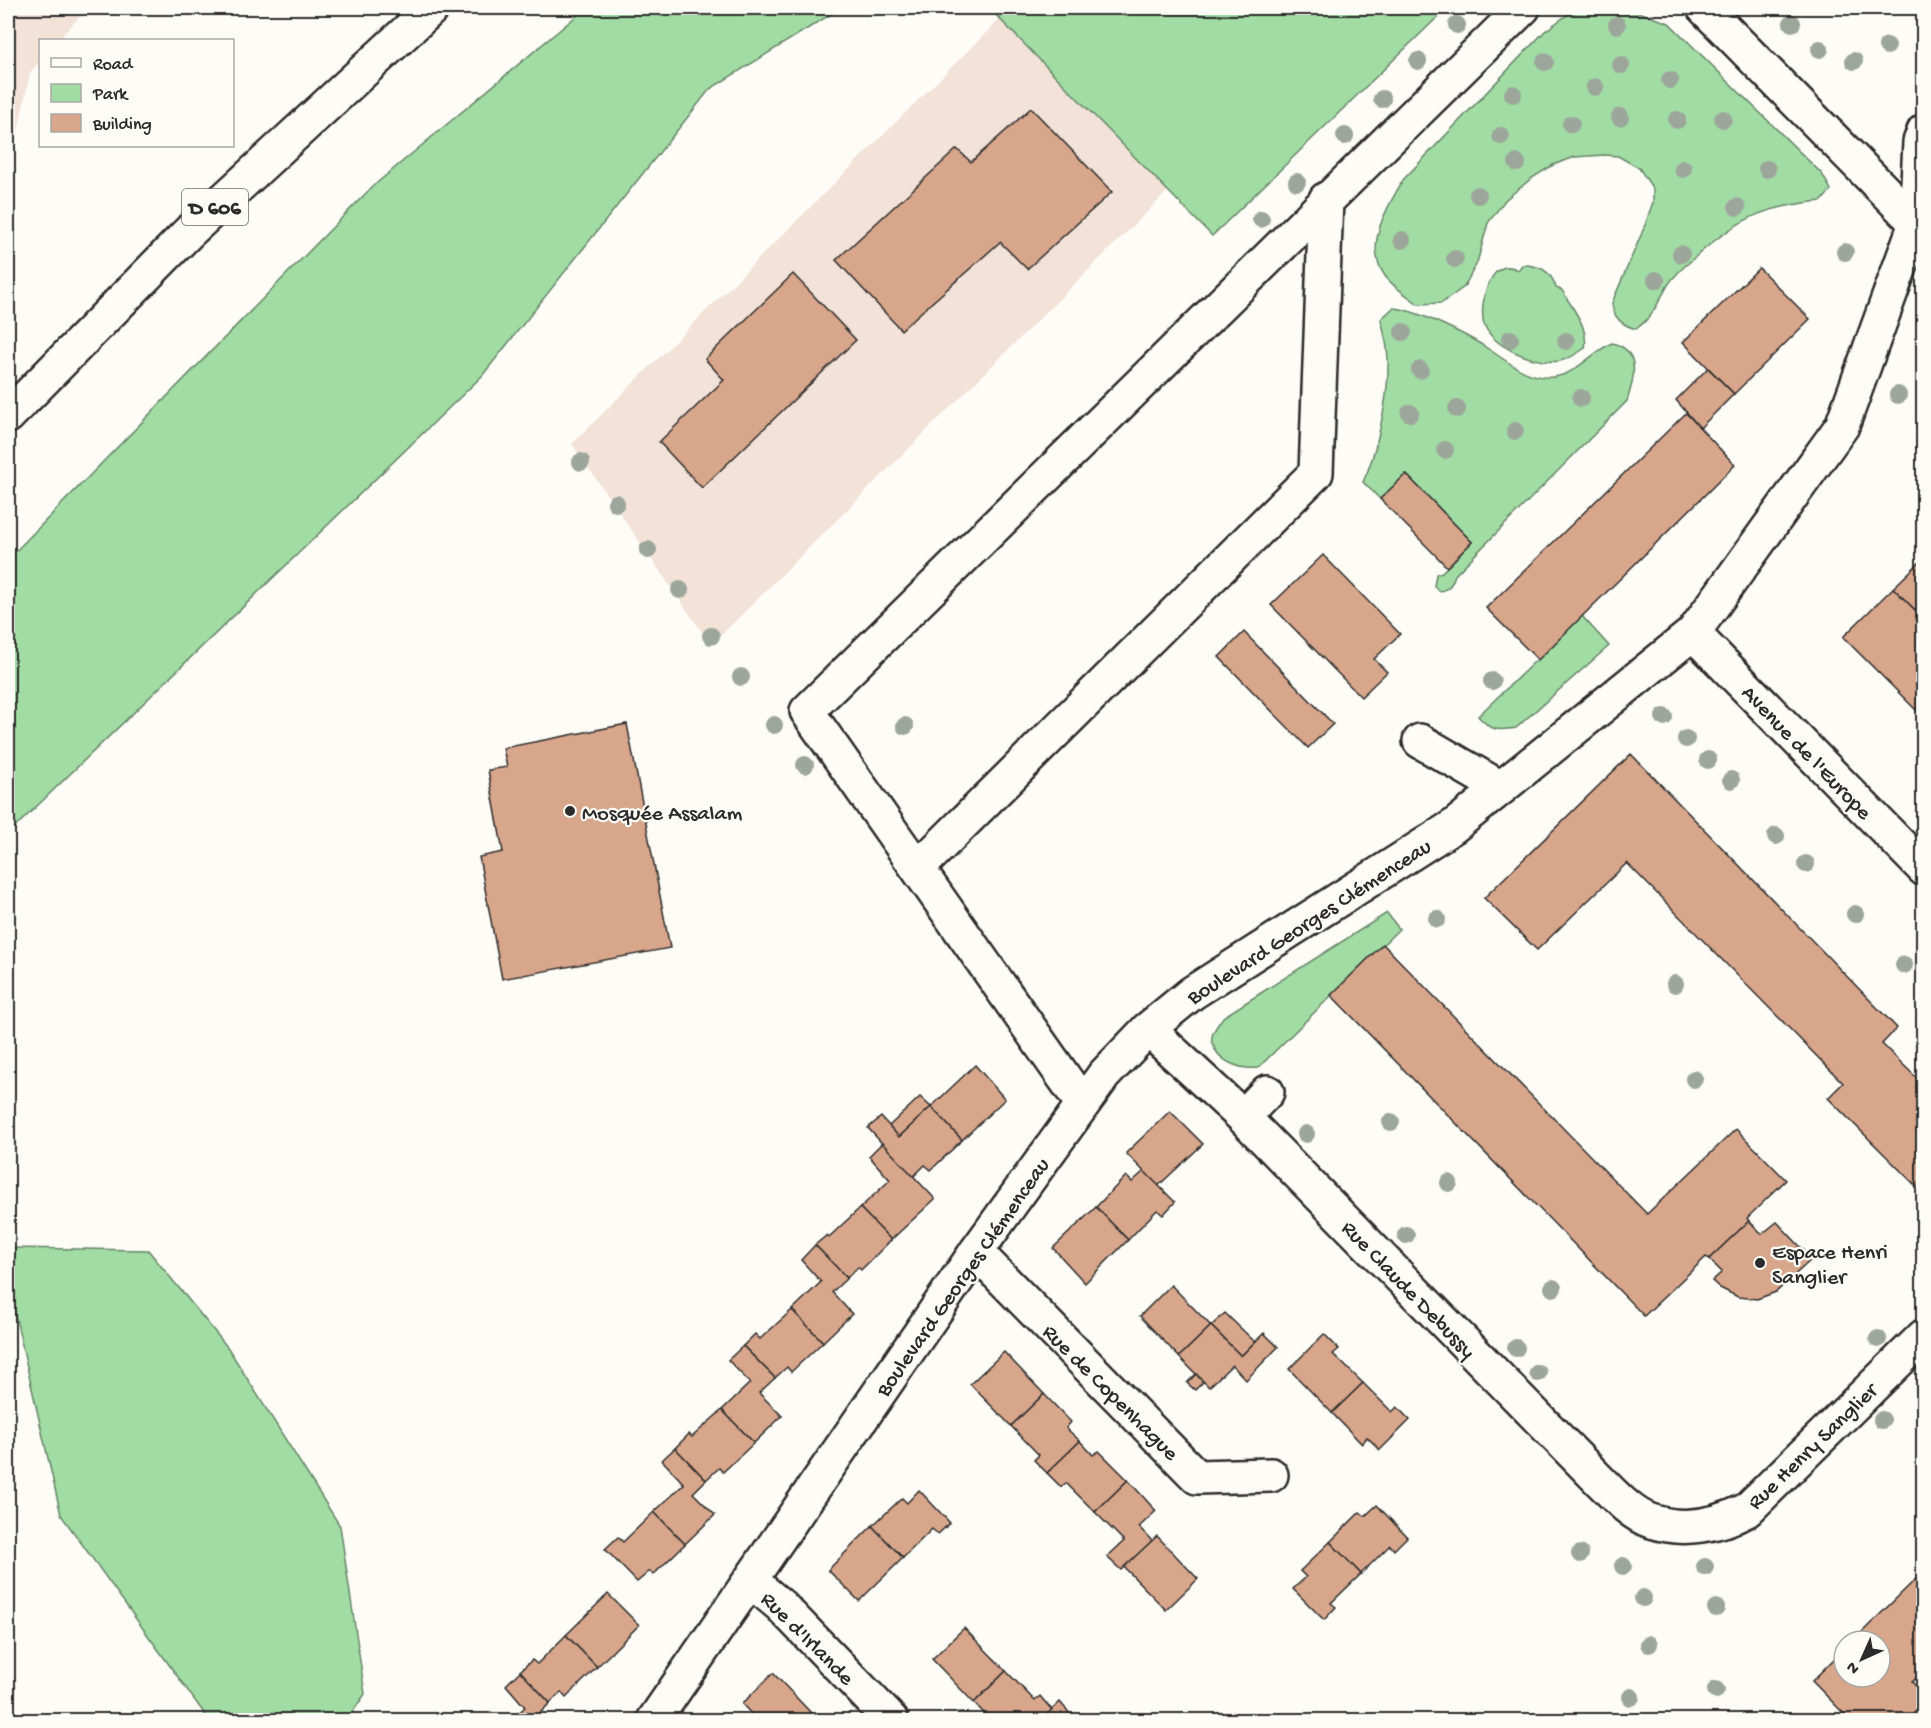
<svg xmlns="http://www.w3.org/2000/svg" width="1931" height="1728" viewBox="0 0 1931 1728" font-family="'Gochi Hand',sans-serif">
	<rect width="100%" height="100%" fill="#fdfcf7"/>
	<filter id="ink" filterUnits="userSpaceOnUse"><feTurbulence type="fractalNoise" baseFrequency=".0167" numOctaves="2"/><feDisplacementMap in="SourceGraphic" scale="12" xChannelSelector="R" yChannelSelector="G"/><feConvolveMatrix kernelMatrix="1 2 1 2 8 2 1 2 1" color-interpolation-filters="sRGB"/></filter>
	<g filter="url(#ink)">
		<g fill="#f2e2d7">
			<polygon points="8,8 88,8 58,40 40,40 40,61 30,73 18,132 8,156"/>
			<polygon points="1000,19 1168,191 711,645 572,444"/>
		</g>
		<g fill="#a0dca3" stroke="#668467" stroke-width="1.5">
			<polygon points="586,8 841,8 710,89 482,376 8,834 8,559 372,187"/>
			<polygon points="989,8 1447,8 1212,236"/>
			<path d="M1587 8 1638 12 1669 23 1822 174 1831 190 1822 201C1768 206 1742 216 1701 252 1690 262 1676 272 1668 285 1658 302 1653 317 1636 329 1622 325 1613 318 1612 303L1644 228 1653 202V189L1639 168 1618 156 1604 155 1575 157 1553 165 1532 178 1505 200 1488 223 1477 263 1464 287 1442 303 1418 304C1408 296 1393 287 1385 276 1363 245 1387 208 1403 180L1545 31 1567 15Z"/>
			<path d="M1522 265C1539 265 1551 270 1556 288L1562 290C1572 309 1589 326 1585 348 1578 353 1570 359 1560 361 1537 365 1493 348 1484 324 1478 304 1491 254 1518 270Z"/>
			<path d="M1393 308C1416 309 1471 337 1490 350 1508 362 1529 380 1553 377 1576 375 1592 352 1612 343 1642 350 1634 380 1627 401L1455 575C1452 584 1449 590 1439 591L1434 586 1436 574 1442 572 1472 542 1406 474 1380 499 1363 482C1376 455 1388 400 1388 369 1389 352 1385 336 1381 319Z"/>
			<path d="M1582 616 1609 646 1516 728C1497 731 1491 731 1478 716Z"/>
			<path d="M1387 913 1399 929 1258 1068C1241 1070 1217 1062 1212 1042 1210 1033 1219 1024 1223 1017Z"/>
			<polygon points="8,1248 148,1250 228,1348 340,1526 365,1694 347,1720 209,1720 61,1515 8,1284"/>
		</g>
		<g fill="#d8a68b" stroke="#2b2b2b" stroke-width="1.5">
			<polygon points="1031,108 1112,192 1027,269 1000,242 901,330 836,260 957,149 971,162"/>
			<polygon points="1759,268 1810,319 1734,394 1683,342"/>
			<polygon points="793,274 856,340 702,488 659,442 724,380 705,359"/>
			<polygon points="1708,368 1734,394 1700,428 1676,400"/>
			<polygon points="1686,413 1735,465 1538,660 1486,608"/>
			<polygon points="1406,474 1472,542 1447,567 1380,499"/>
			<polygon points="1323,555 1400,634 1374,659 1387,672 1361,697 1271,605"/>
			<polygon points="1924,558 1924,619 1893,588"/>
			<polygon points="1893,588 1924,619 1924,718 1843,637"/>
			<polygon points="1244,632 1333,724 1308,748 1219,657"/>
			<polygon points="627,724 670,948 502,979 479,857 503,852 488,770 507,767 503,748"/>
			<polygon points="1631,754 1897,1028 1882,1044 1924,1085 1924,1194 1828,1098 1843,1083 1627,863 1537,950 1484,898"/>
			<polygon points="1383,944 1647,1214 1736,1129 1786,1180 1747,1218 1749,1221 1709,1259 1706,1257 1644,1316 1331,995"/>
			<polygon points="975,1065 1005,1099 962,1140 931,1107"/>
			<polygon points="920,1097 931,1107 899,1137 889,1126"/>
			<polygon points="931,1107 962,1140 931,1170 925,1165 913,1177 868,1128 881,1117 899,1137"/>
			<polygon points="1170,1111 1203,1144 1158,1186 1126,1153"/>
			<polygon points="882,1143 935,1199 891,1240 860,1208 890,1180 869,1156"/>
			<polygon points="1144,1171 1175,1202 1163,1215 1157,1210 1128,1240 1096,1207 1126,1176 1132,1182"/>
			<polygon points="1096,1207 1128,1240 1085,1283 1053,1248"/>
			<polygon points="860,1208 891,1240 861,1270 858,1267 847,1278 815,1245 827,1235 829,1237"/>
			<polygon points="1749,1221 1762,1234 1777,1222 1812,1259 1776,1292 1757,1299 1738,1297 1720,1288 1712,1281 1722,1272 1709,1259"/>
			<polygon points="815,1245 847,1278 832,1292 852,1314 823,1342 792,1310 821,1282 801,1260"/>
			<polygon points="1171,1285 1211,1326 1179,1357 1140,1316"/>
			<polygon points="792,1310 823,1342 791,1372 787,1367 775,1378 743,1346 755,1334 760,1339"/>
			<polygon points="1225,1313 1255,1342 1241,1356 1211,1326"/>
			<polygon points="1211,1326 1241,1356 1264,1333 1278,1347 1246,1380 1232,1365 1209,1387 1179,1357"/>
			<polygon points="1324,1334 1339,1349 1333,1354 1363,1383 1332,1413 1289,1369"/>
			<polygon points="743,1346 775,1378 759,1393 782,1416 754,1443 722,1410 750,1383 728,1360"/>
			<polygon points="1004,1352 1044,1394 1011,1426 970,1384"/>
			<polygon points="1196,1374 1203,1382 1195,1390 1187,1383"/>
			<polygon points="1363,1383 1392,1412 1397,1407 1410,1420 1380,1450 1367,1437 1362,1444 1332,1413"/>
			<polygon points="1044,1394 1071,1422 1066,1428 1080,1441 1047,1473 1034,1460 1039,1455 1011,1426"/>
			<polygon points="722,1410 754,1443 723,1472 719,1468 706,1480 675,1448 689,1434 692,1437"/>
			<polygon points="1080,1441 1093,1455 1099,1451 1128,1480 1095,1512 1066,1483 1061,1487 1047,1473"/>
			<polygon points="675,1448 706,1480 693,1493 715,1515 685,1544 654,1512 684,1484 662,1460"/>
			<polygon points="1128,1480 1156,1511 1139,1527 1152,1541 1121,1570 1107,1557 1124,1541 1095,1512"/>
			<polygon points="919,1490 950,1523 938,1534 932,1529 903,1558 872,1526 902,1498 907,1503"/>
			<polygon points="1377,1505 1407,1537 1394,1550 1390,1545 1361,1574 1330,1542 1360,1512 1365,1516"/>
			<polygon points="654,1512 685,1544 653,1575 650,1571 637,1582 605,1549 618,1537 623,1542"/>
			<polygon points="872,1526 903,1558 859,1601 828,1570"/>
			<polygon points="1157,1536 1198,1579 1166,1610 1124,1567"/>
			<polygon points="1330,1542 1361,1574 1331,1603 1336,1607 1324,1620 1293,1589 1306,1577 1300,1571"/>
			<polygon points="1924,1571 1924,1671 1912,1682 1924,1694 1924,1720 1850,1720 1812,1681 1844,1649 1844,1677 1880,1677 1880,1641 1853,1641"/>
			<polygon points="608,1594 639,1625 597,1667 566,1635"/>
			<polygon points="964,1628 1006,1671 974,1703 932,1659"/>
			<polygon points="566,1635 597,1667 566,1698 561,1692 550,1703 520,1671 532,1660 537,1664"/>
			<polygon points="520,1671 550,1703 536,1717 540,1720 511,1720 525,1707 506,1685"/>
			<polygon points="1006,1671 1035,1701 1040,1696 1052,1710 1041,1720 991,1720 974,1703"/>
			<polygon points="773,1673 814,1716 810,1720 757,1720 742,1704"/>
			<polygon points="1060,1702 1072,1716 1068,1720 1041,1720"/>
		</g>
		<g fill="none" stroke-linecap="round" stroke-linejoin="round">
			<defs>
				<g id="minor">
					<polyline points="1704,8 1924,231"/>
					<polyline points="1693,633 1924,869"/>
					<polyline points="1420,741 1501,788"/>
					<polyline points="918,868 1316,473 1326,199"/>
					<path d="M1148 1029 1243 1117 1600 1481C1614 1495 1632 1515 1651 1521 1684 1532 1718 1525 1747 1510L1924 1336"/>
					<polyline points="1082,1103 807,711 1523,8"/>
					<polyline points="1243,1117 1267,1092"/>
					<polyline points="976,1252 1197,1477 1271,1475"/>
					<polyline points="751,1581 781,1606 891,1720"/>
					<polyline points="654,1720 976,1252 1104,1075 1148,1029 1192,993 1454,826 1693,633 1842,426 1916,223 1920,142 1924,131"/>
				</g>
				<polyline id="major" points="8,416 190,231 432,8"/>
			</defs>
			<use href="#minor" stroke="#2b2b2b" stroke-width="38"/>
			<use href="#major" stroke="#2b2b2b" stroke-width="38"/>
			<use href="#minor" stroke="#fdfcf7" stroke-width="33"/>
			<use href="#major" stroke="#fdfcf7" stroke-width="33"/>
		</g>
		<g fill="#9da69b">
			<circle cx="1792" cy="23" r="9"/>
			<circle cx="1457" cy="25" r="9"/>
			<circle cx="1617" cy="25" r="9"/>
			<circle cx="1887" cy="46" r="9"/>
			<circle cx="1820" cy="49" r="9"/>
			<circle cx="1418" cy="61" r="9"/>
			<circle cx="1854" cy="61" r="9"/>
			<circle cx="1545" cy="62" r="9"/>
			<circle cx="1621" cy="65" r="9"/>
			<circle cx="1670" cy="80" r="9"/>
			<circle cx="1595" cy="87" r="9"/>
			<circle cx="1513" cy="94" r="9"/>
			<circle cx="1382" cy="99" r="9"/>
			<circle cx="1620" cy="117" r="9"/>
			<circle cx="1723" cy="119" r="9"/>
			<circle cx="1677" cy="120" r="9"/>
			<circle cx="1571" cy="124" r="9"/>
			<circle cx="1345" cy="136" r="9"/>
			<circle cx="1501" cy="136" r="9"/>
			<circle cx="1517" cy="163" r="9"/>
			<circle cx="1683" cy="169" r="9"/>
			<circle cx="1767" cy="169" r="9"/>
			<circle cx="1297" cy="182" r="9"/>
			<circle cx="1478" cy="195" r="9"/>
			<circle cx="1737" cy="207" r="9"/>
			<circle cx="1261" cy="219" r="9"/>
			<circle cx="1402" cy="240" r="9"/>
			<circle cx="1845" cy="252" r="9"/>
			<circle cx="1681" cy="254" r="9"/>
			<circle cx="1455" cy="259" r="9"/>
			<circle cx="1656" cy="280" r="9"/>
			<circle cx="1403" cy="332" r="9"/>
			<circle cx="1510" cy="339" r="9"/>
			<circle cx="1566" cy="341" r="9"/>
			<circle cx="1420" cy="370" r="9"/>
			<circle cx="1898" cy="395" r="9"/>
			<circle cx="1581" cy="398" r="9"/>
			<circle cx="1457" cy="409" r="9"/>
			<circle cx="1410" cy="413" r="9"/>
			<circle cx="1515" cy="431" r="9"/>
			<circle cx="1445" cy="450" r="9"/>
			<circle cx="581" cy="462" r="9"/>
			<circle cx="616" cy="503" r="9"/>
			<circle cx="648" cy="550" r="9"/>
			<circle cx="680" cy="590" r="9"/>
			<circle cx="711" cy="636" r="9"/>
			<circle cx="741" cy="677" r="9"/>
			<circle cx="1492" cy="681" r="9"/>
			<circle cx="1664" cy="717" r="9"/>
			<circle cx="774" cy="725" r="9"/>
			<circle cx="905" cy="726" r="9"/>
			<circle cx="1686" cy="739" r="9"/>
			<circle cx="1708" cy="760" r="9"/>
			<circle cx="805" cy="765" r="9"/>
			<circle cx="1731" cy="780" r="9"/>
			<circle cx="1776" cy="836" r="9"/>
			<circle cx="1806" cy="864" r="9"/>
			<circle cx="1855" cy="914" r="9"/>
			<circle cx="1437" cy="919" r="9"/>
			<circle cx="1904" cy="965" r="9"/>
			<circle cx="1675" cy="984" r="9"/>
			<circle cx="1694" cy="1079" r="9"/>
			<circle cx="1391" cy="1122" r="9"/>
			<circle cx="1306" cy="1134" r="9"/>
			<circle cx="1449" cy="1183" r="9"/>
			<circle cx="1406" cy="1235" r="9"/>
			<circle cx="1553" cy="1288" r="9"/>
			<circle cx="1878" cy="1339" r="9"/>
			<circle cx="1516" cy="1348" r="9"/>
			<circle cx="1538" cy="1373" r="9"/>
			<circle cx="1882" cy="1420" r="9"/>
			<circle cx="1580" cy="1554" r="9"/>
			<circle cx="1623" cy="1566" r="9"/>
			<circle cx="1705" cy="1567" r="9"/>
			<circle cx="1643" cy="1598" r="9"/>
			<circle cx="1716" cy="1608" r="9"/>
			<circle cx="1649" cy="1644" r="9"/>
			<circle cx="1716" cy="1690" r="9"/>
			<circle cx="1631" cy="1697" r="9"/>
		</g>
	</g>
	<g fill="#2b2b2b" stroke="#fdfcf7" stroke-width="2">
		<circle cx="570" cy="811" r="6"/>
		<circle cx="1760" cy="1263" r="6"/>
	</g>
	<g text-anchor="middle" stroke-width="4.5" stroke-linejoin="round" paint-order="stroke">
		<rect fill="#fdfcf7" stroke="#6a6a68" stroke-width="1.5" x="182" y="189" width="66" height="36" rx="4.5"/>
		<g font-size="21" font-weight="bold" fill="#2b2b2b">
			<text x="215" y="214">D 606</text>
		</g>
		<g font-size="22" fill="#2b2b2b" stroke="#fdfcf7">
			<text transform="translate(1808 751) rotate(46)" y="8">Avenue de l'Europe</text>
			<text transform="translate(1308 920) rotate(-33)" y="8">Boulevard Georges Clémenceau</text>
			<text transform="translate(961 1276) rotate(-55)" y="8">Boulevard Georges Clémenceau</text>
			<text transform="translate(1410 1288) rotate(46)" y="8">Rue Claude Debussy</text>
			<text transform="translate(1112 1391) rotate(45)" y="8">Rue de Copenhague</text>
			<text transform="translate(1811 1445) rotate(-44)" y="8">Rue Henry Sanglier</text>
			<text transform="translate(809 1637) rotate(45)" y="8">Rue d'Irlande</text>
		</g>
		<g font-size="22" fill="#2b2b2b" stroke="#fdfcf7" text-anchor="start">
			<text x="582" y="819">Mosquée Assalam</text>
			<text x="1772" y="1258">Espace Henri<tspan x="1772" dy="25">Sanglier</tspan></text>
		</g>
	</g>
	<rect width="1931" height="1728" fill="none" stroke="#fdfcf7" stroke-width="30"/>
	<rect x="15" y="15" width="1901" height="1698" fill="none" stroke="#2b2b2b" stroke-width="2" filter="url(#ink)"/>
	<rect x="39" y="39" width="195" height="108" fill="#fdfcf7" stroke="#a9a8a5" stroke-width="1.5"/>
	<rect x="51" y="58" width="30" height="9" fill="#fdfcf7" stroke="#a9a8a5" stroke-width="1.5"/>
	<text x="93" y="69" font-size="18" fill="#2b2b2b">Road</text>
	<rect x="51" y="84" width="30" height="18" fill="#a0dca3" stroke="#a9a8a5" stroke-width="1.5"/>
	<text x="93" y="99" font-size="18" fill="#2b2b2b">Park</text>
	<rect x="51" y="114" width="30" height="18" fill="#d8a68b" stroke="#a9a8a5" stroke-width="1.5"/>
	<text x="93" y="129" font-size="18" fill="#2b2b2b">Building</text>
	<g transform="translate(1862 1659) rotate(225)"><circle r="28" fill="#fdfcf7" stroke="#a9a8a5" stroke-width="1.5"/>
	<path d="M0-4.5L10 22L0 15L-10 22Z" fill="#2b2b2b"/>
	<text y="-9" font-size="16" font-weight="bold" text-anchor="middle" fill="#2b2b2b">N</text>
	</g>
</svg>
